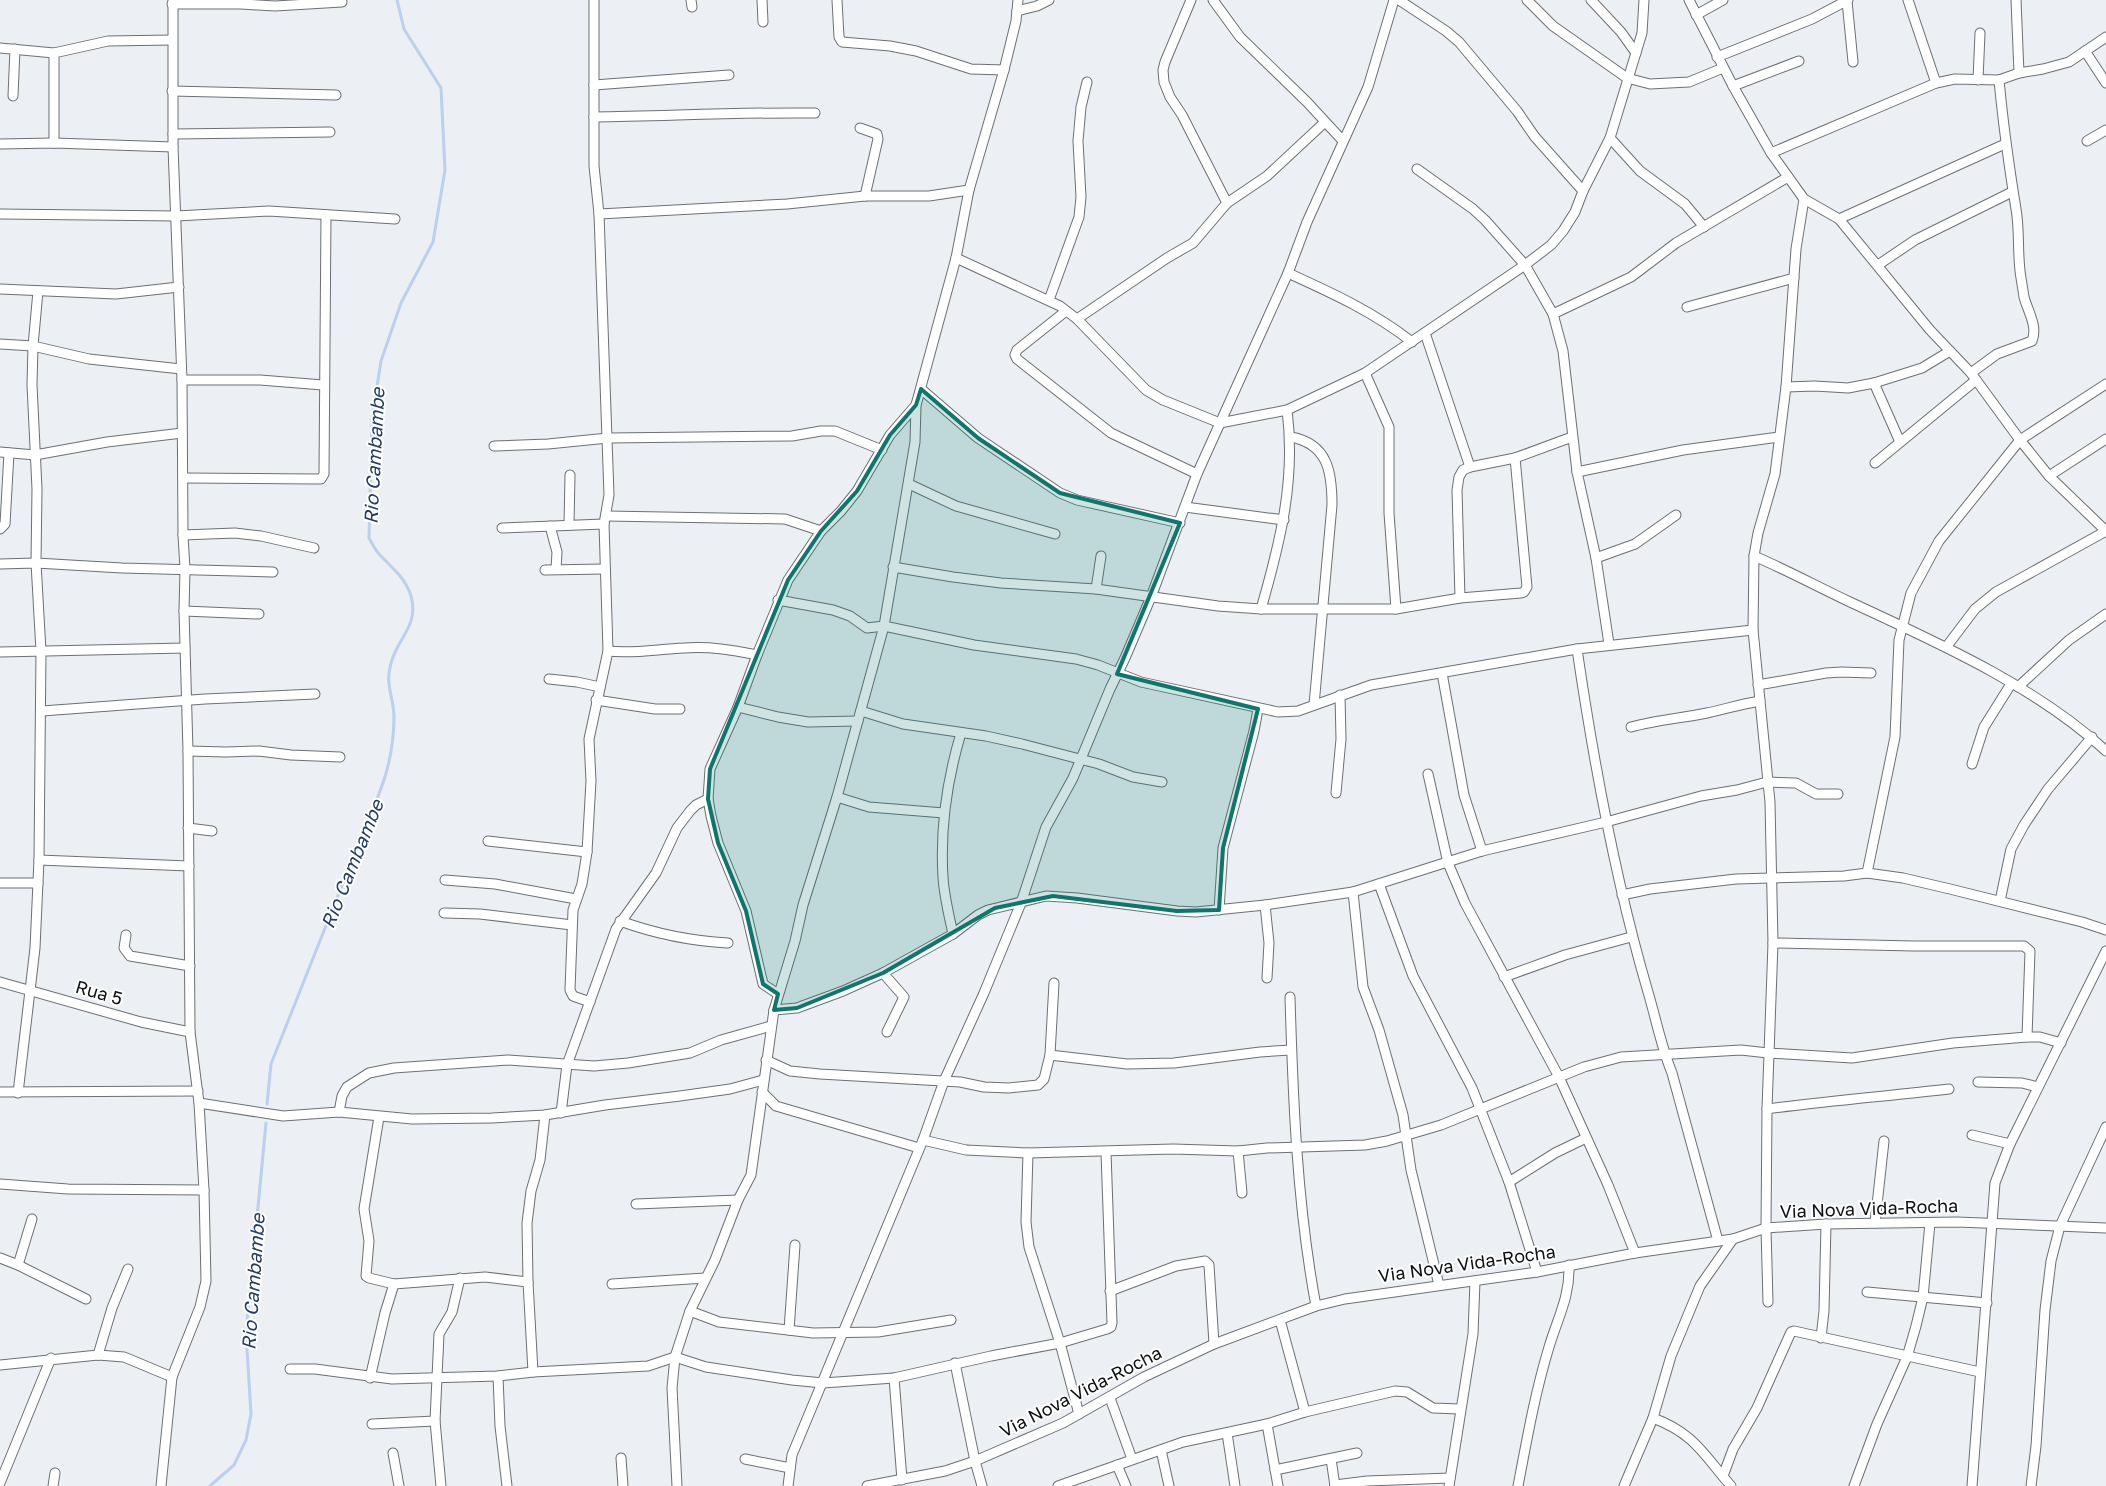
<svg xmlns="http://www.w3.org/2000/svg" width="2106" height="1486" viewBox="0 0 2106 1486" font-family="'Golos Text',sans-serif">
	<rect width="100%" height="100%" fill="#ecf0f5"/>
	<g fill="none" stroke-linecap="round" stroke-linejoin="round">
		<g stroke="#bbcfee" stroke-width="3">
			<path d="M267 1104 271 1064 366 825C383 787 394 758 394 716 393 693 384 685 392 660 399 637 419 625 411 596 405 577 392 568 379 554 375 550 372 543 369 538L372 419 381 361 401 303 433 242 445 170 441 88 404 29 397 0"/>
			<polyline points="210,1486 234,1465 246,1440 251,1414 246,1333 266,1123"/>
		</g>
		<defs>
			<g id="street">
				<polyline points="691,0 692,7"/>
				<polyline points="762,0 763,22"/>
				<polyline points="837,0 839,37 842,42 890,46 916,51 971,69 1004,70"/>
				<polyline points="1191,0 1165,62 1163,70 1164,82 1170,97 1182,115 1227,203"/>
				<polyline points="1213,0 1240,37 1307,102 1343,141"/>
				<polyline points="1399,0 1446,31 1459,42 1517,111 1535,137 1583,191"/>
				<polyline points="1527,0 1553,26 1627,78 1650,84 1689,82 1723,68"/>
				<polyline points="1591,0 1621,32 1636,53"/>
				<polyline points="1689,0 1733,86 1771,153 1804,199 1839,219 1930,330 1971,373 2020,440 2049,476 2106,531"/>
				<polyline points="1908,0 1936,83"/>
				<polyline points="2016,0 2019,73"/>
				<polyline points="1847,1 1853,62"/>
				<polyline points="172,4 241,4 275,6 342,2"/>
				<polyline points="1017,11 1037,6 1049,0"/>
				<polyline points="1696,15 1723,0"/>
				<polyline points="0,48 54,53 108,41 172,40"/>
				<polyline points="2085,51 2106,83"/>
				<polyline points="54,53 54,143"/>
				<polyline points="1717,57 1812,19 1848,0"/>
				<polyline points="1978,80 1980,33"/>
				<polyline points="594,85 729,75"/>
				<polyline points="1733,86 1799,61"/>
				<polyline points="172,91 336,95"/>
				<polyline points="13,96 15,49"/>
				<path d="M594 117C668 116 742 112 815 113"/>
				<polyline points="860,128 877,134 878,139 865,196"/>
				<polyline points="173,134 330,132"/>
				<polyline points="1610,138 1640,171 1685,204 1704,227"/>
				<polyline points="2087,141 2106,130"/>
				<polyline points="0,144 54,143 173,147"/>
				<polyline points="1771,153 1936,83 1955,79 1999,80 2019,73 2043,69 2069,62 2106,37"/>
				<polyline points="1417,169 1473,209 1485,220 1525,265 1553,314 1563,351 1577,472 1596,558 1609,644"/>
				<polyline points="0,214 176,216 269,211 395,219"/>
				<polyline points="599,214 787,204 865,196 929,196 969,190"/>
				<polyline points="1839,219 2005,144"/>
				<polyline points="956,258 1060,306 1077,319 1146,390 1163,400 1220,423 1287,410 1365,373 1525,265 1551,245 1563,231 1575,212 1583,191 1610,138 1642,33 1644,0"/>
				<polyline points="1878,265 1915,240 2012,192"/>
				<path d="M1288 273C1332 293 1374 312 1412 342"/>
				<polyline points="0,289 116,294 179,287"/>
				<polyline points="1049,300 1079,217 1081,197 1078,141 1081,107 1087,82"/>
				<polyline points="1687,307 1794,278"/>
				<polyline points="1066,311 1017,350 1015,355 1017,359 1111,433 1197,474"/>
				<polyline points="1553,314 1631,277 1676,243 1788,177"/>
				<polyline points="1077,319 1167,258 1193,243 1227,203 1267,176 1325,122"/>
				<polyline points="1425,333 1470,467"/>
				<polyline points="0,344 33,346 89,359 181,369"/>
				<polyline points="1365,373 1389,427 1389,513 1396,609"/>
				<path d="M1971 373 1997 354 2032 341C2038 326 2028 312 2024 297 2023 291 2022 284 2021 278 2017 255 2020 232 2016 209 2009 166 2003 123 1999 80"/>
				<polyline points="182,380 260,380 323,385"/>
				<polyline points="1874,383 1900,442"/>
				<polyline points="1786,387 1815,386 1848,388 1874,383 1922,368 1950,351"/>
				<polyline points="921,389 978,438 1060,493 1077,500 1180,523"/>
				<path d="M1291 437C1328 444 1332 472 1332 505L1314 705"/>
				<polyline points="494,446 548,444 608,438 792,436 821,431 835,431 882,450"/>
				<polyline points="0,452 35,455 107,442 182,433"/>
				<polyline points="1875,463 1976,380"/>
				<polyline points="1577,472 1683,450 1779,437"/>
				<polyline points="2049,476 2106,439"/>
				<polyline points="183,478 317,479 321,479 324,474 326,215"/>
				<polyline points="909,484 956,506 1055,534"/>
				<polyline points="1185,507 1284,520"/>
				<polyline points="606,516 785,519 821,531"/>
				<polyline points="569,525 570,475"/>
				<polyline points="550,526 557,552 556,569"/>
				<polyline points="502,528 604,524"/>
				<polyline points="0,529 5,524 9,453"/>
				<polyline points="183,535 235,533 261,536 314,548"/>
				<path d="M1754 556C1787 570 1818 587 1850 602 1936 642 2036 686 2106 751"/>
				<polyline points="1596,558 1635,544 1676,515"/>
				<polyline points="0,564 36,563 122,568 273,572"/>
				<polyline points="893,567 953,577 1001,583 1096,589 1218,606 1261,609 1396,609 1460,598 1521,593 1524,592 1527,587 1515,458"/>
				<polyline points="545,570 605,569"/>
				<polyline points="1096,589 1101,556"/>
				<polyline points="1460,598 1457,490 1459,477 1463,470 1470,467 1515,458 1572,437"/>
				<polyline points="778,600 833,610 850,616 867,628 884,626 974,645 1076,659 1098,665 1141,682 1278,712 1298,711 1371,685 1577,649 1753,630"/>
				<path d="M1261 609C1280 543 1296 480 1287 410"/>
				<polyline points="184,611 259,614"/>
				<polyline points="1947,646 1975,609 1996,592 2106,531"/>
				<path d="M1577 649C1594 765 1615 880 1648 992 1656 1019 1661 1046 1672 1073L1718 1241"/>
				<path d="M608 651C633 654 658 649 684 648 709 646 732 650 757 655"/>
				<polyline points="0,652 185,648"/>
				<polyline points="1442,673 1464,795 1482,851"/>
				<polyline points="549,679 577,682 600,687"/>
				<polyline points="1758,685 1826,673 1841,672 1871,673"/>
				<polyline points="2018,687 2069,640 2106,614"/>
				<polyline points="596,700 655,709 680,709"/>
				<polyline points="738,707 778,717 808,722 858,721"/>
				<polyline points="42,711 205,699 315,694"/>
				<polyline points="861,711 903,724 986,736 1022,744 1099,764 1133,777 1162,782"/>
				<path d="M1631 727C1656 720 1682 718 1707 713 1725 709 1742 704 1760 701"/>
				<polyline points="188,751 226,752 259,751 291,755 340,757"/>
				<polyline points="1972,764 1984,727 2011,684"/>
				<polyline points="1428,774 1448,863 1465,903 1559,1077 1608,1185 1635,1253"/>
				<polyline points="1336,793 1341,739 1340,695"/>
				<polyline points="837,797 869,807 944,813"/>
				<polyline points="188,828 212,831"/>
				<polyline points="488,841 587,852"/>
				<polyline points="39,860 189,866"/>
				<polyline points="1867,873 1895,737 1899,640 1911,593 1939,541 2020,440 2106,384"/>
				<polyline points="445,880 495,884 576,899"/>
				<polyline points="0,883 38,883"/>
				<polyline points="1379,884 1413,976 1472,1088 1509,1182 1537,1272"/>
				<polyline points="1353,892 1363,987 1379,1030 1403,1115 1411,1170 1439,1285"/>
				<polyline points="1622,895 1650,889 1736,879 1844,876 1867,873 1903,878 1950,889 2082,922 2106,930"/>
				<polyline points="2000,901 2011,849 2024,825 2048,789 2092,737"/>
				<polyline points="1265,905 1269,943 1267,978"/>
				<polyline points="1219,910 1223,848 1254,731 1258,709"/>
				<polyline points="444,913 480,914 572,925"/>
				<path d="M620 921C656 934 690 941 728 943"/>
				<path d="M953 934C949 915 944 896 943 877 940 828 947 780 961 733"/>
				<polyline points="126,935 124,948 130,956 190,966"/>
				<polyline points="1773,943 1914,946 2024,946 2030,951 2027,1037"/>
				<polyline points="883,973 904,997 887,1032"/>
				<polyline points="1504,977 1565,955 1631,937"/>
				<polyline points="0,982 141,1022 190,1032"/>
				<polyline points="778,994 763,984 746,911 718,843 711,816 708,799 710,769 738,707 757,655 788,580 821,531 841,511 857,491 890,435 916,405"/>
				<path d="M1290 997C1293 1100 1297 1205 1316 1306"/>
				<polyline points="590,1002 573,996 570,990 573,910 582,884 587,852 591,781 589,739 608,651 604,524 609,495 599,214 594,166 594,0"/>
				<polyline points="774,1010 797,1008 843,991 883,973 953,934 978,915 988,910 1046,896 1077,898 1177,911 1196,912 1265,905 1353,892 1482,851 1606,822 1701,796 1737,790 1767,782 1796,783 1816,794 1838,794"/>
				<polyline points="1050,1055 1127,1064 1174,1063 1260,1052 1291,1050"/>
				<polyline points="766,1060 790,1071 820,1074 960,1082 984,1087 1009,1088 1038,1085 1044,1079 1050,1055 1054,983"/>
				<polyline points="1978,1082 2022,1083 2038,1087"/>
				<polyline points="0,1092 198,1091"/>
				<polyline points="762,1092 776,1106 919,1148"/>
				<polyline points="18,1093 35,948 39,860 41,651 36,563 37,489 32,385 33,346 38,291"/>
				<polyline points="199,1103 283,1116 339,1112 412,1119 492,1118 545,1115 605,1105 680,1096 730,1089 763,1080"/>
				<path d="M1767 1109C1827 1101 1888 1096 1949 1089"/>
				<polyline points="339,1112 342,1096 347,1087 369,1073 394,1068 508,1060 594,1066 628,1063 690,1053 721,1040 771,1026"/>
				<polyline points="561,1113 567,1065 616,929 656,873 677,828 690,811 696,805 708,799"/>
				<polyline points="379,1117 364,1209 369,1241 366,1276 369,1278 394,1284 485,1277 528,1282"/>
				<polyline points="1972,1135 2010,1144"/>
				<polyline points="923,1140 966,1150 1028,1153 1173,1149 1238,1151 1267,1148 1365,1145 1387,1141 1441,1125 1584,1067 1621,1057 1741,1050 1768,1053 1852,1058 1953,1043 2027,1037 2040,1037 2061,1043"/>
				<polyline points="1238,1151 1242,1193"/>
				<polyline points="1028,1153 1026,1222 1029,1247 1060,1343 1079,1414"/>
				<polyline points="1509,1182 1555,1153 1586,1138"/>
				<polyline points="0,1184 68,1189 204,1190"/>
				<polyline points="636,1204 738,1200"/>
				<polyline points="1875,1223 1884,1141"/>
				<polyline points="0,1258 18,1265 86,1299"/>
				<polyline points="18,1265 32,1219"/>
				<polyline points="612,1284 705,1278"/>
				<polyline points="1110,1291 1176,1266 1205,1261 1209,1265 1214,1344"/>
				<polyline points="1867,1292 1987,1303"/>
				<polyline points="1768,1302 1766,1228 1767,1109 1773,943 1770,802 1753,630 1754,556 1758,533 1775,474 1786,387 1796,249 1804,199"/>
				<polyline points="690,1311 719,1322 813,1333 878,1332 951,1320"/>
				<polyline points="1280,1320 1305,1412"/>
				<polyline points="789,1330 795,1245"/>
				<polyline points="1821,1338 1824,1311 1826,1224"/>
				<polyline points="98,1355 112,1308 128,1269"/>
				<polyline points="955,1363 975,1461 982,1486"/>
				<polyline points="0,1365 98,1355 124,1357 172,1377"/>
				<polyline points="290,1369 315,1369 392,1379 498,1376 533,1372 648,1366 675,1357 706,1367 792,1380 823,1383 894,1378 991,1356 1060,1343 1107,1329 1111,1327 1112,1323 1106,1152"/>
				<polyline points="533,1372 528,1282 527,1223 531,1191 540,1160 545,1115"/>
				<polyline points="498,1376 500,1426 507,1486"/>
				<polyline points="370,1378 385,1313 394,1284"/>
				<polyline points="894,1378 902,1480"/>
				<polyline points="1110,1398 1132,1459"/>
				<path d="M1653 1418C1694 1433 1704 1455 1731 1486"/>
				<polyline points="372,1424 435,1421"/>
				<polyline points="1267,1424 1278,1486"/>
				<polyline points="1227,1433 1235,1486"/>
				<polyline points="1161,1450 1169,1486"/>
				<polyline points="393,1453 399,1486"/>
				<polyline points="621,1458 623,1486"/>
				<polyline points="745,1459 790,1468"/>
				<polyline points="1331,1459 1335,1486"/>
				<polyline points="1117,1465 1126,1486"/>
				<polyline points="1275,1470 1357,1453"/>
				<polyline points="1723,1476 1733,1449 1757,1408 1791,1332 1794,1331 1980,1372"/>
				<polyline points="0,1483 51,1358"/>
				<polyline points="1335,1485 1367,1481 1450,1478"/>
				<polyline points="53,1486 55,1473"/>
				<polyline points="161,1486 172,1377 200,1307 206,1281 204,1190 199,1103 190,1032 188,751 184,611 185,569 183,535 182,380 173,147 173,0"/>
				<polyline points="441,1486 435,1421 439,1334 452,1312 460,1278"/>
				<polyline points="677,1486 672,1388 675,1357 690,1311 715,1260 738,1200 751,1175 774,1010 795,941 803,905 837,797 884,626 915,442 916,405 956,258 969,190 1004,70 1016,21 1018,0"/>
				<polyline points="788,1486 792,1455 923,1140 944,1081 984,993 1021,903 1046,827 1073,778 1110,689 1125,658 1151,597 1197,474 1288,273 1307,222 1368,87 1394,0"/>
				<polyline points="867,1486 945,1471 975,1461 1063,1423 1144,1377 1214,1344 1316,1306 1345,1299 1537,1272 1635,1253 1733,1239 1766,1228 1826,1224 1957,1222 2106,1228"/>
				<polyline points="1058,1486 1183,1442 1267,1424 1305,1412 1395,1391 1407,1392 1433,1408 1460,1409"/>
				<polyline points="1449,1486 1473,1334 1475,1281"/>
				<path d="M1518 1486C1527 1439 1535 1393 1549 1347 1558 1317 1570 1297 1569 1265"/>
				<polyline points="1624,1486 1653,1418 1671,1356 1700,1286 1733,1239"/>
				<polyline points="1854,1486 1877,1424 1907,1357 1916,1326 1923,1297 1930,1223"/>
				<polyline points="1972,1486 1995,1183 2010,1144 2106,951"/>
				<polyline points="2031,1486 2036,1446 2045,1310 2051,1261 2060,1226 2106,1127"/>
			</g>
		</defs>
		<use href="#street" stroke="#6c6f73" stroke-width="11"/>
		<use href="#street" stroke="#fff" stroke-width="9"/>
	</g>
	<path fill="#0f766e" fill-opacity="0.2" stroke="#0f766e" stroke-width="4" stroke-linejoin="round" d="M921 389 978 438 1060 493 1180 523 1117 674 1258 709 1223 848 1219 910 1177 911 1053 896 995 908 883 973 797 1008 774 1010 778 994 763 984 746 911 718 843 708 799 710 769 788 580 821 531 857 491 890 435 916 405Z"/>
	<g text-anchor="middle" stroke-width="4" stroke-linejoin="round" paint-order="stroke">
		<g font-size="18" fill="#0e0f11" stroke="#fff">
			<text transform="translate(99 993) rotate(16)" y="6">Rua 5</text>
			<text transform="translate(1869 1209) rotate(-2)" y="6">Via Nova Vida-Rocha</text>
			<text transform="translate(1467 1264) rotate(-8)" y="6">Via Nova Vida-Rocha</text>
			<text transform="translate(1081 1392) rotate(-27)" y="6">Via Nova Vida-Rocha</text>
		</g>
		<g font-size="19" font-style="italic" fill="#233c65" stroke="#fff">
			<text transform="translate(374 456) rotate(-87)" y="7">Rio Cambambe</text>
			<text transform="translate(352 864) rotate(-68)" y="7">Rio Cambambe</text>
			<text transform="translate(253 1282) rotate(-86)" y="7">Rio Cambambe</text>
		</g>
	</g>
</svg>
